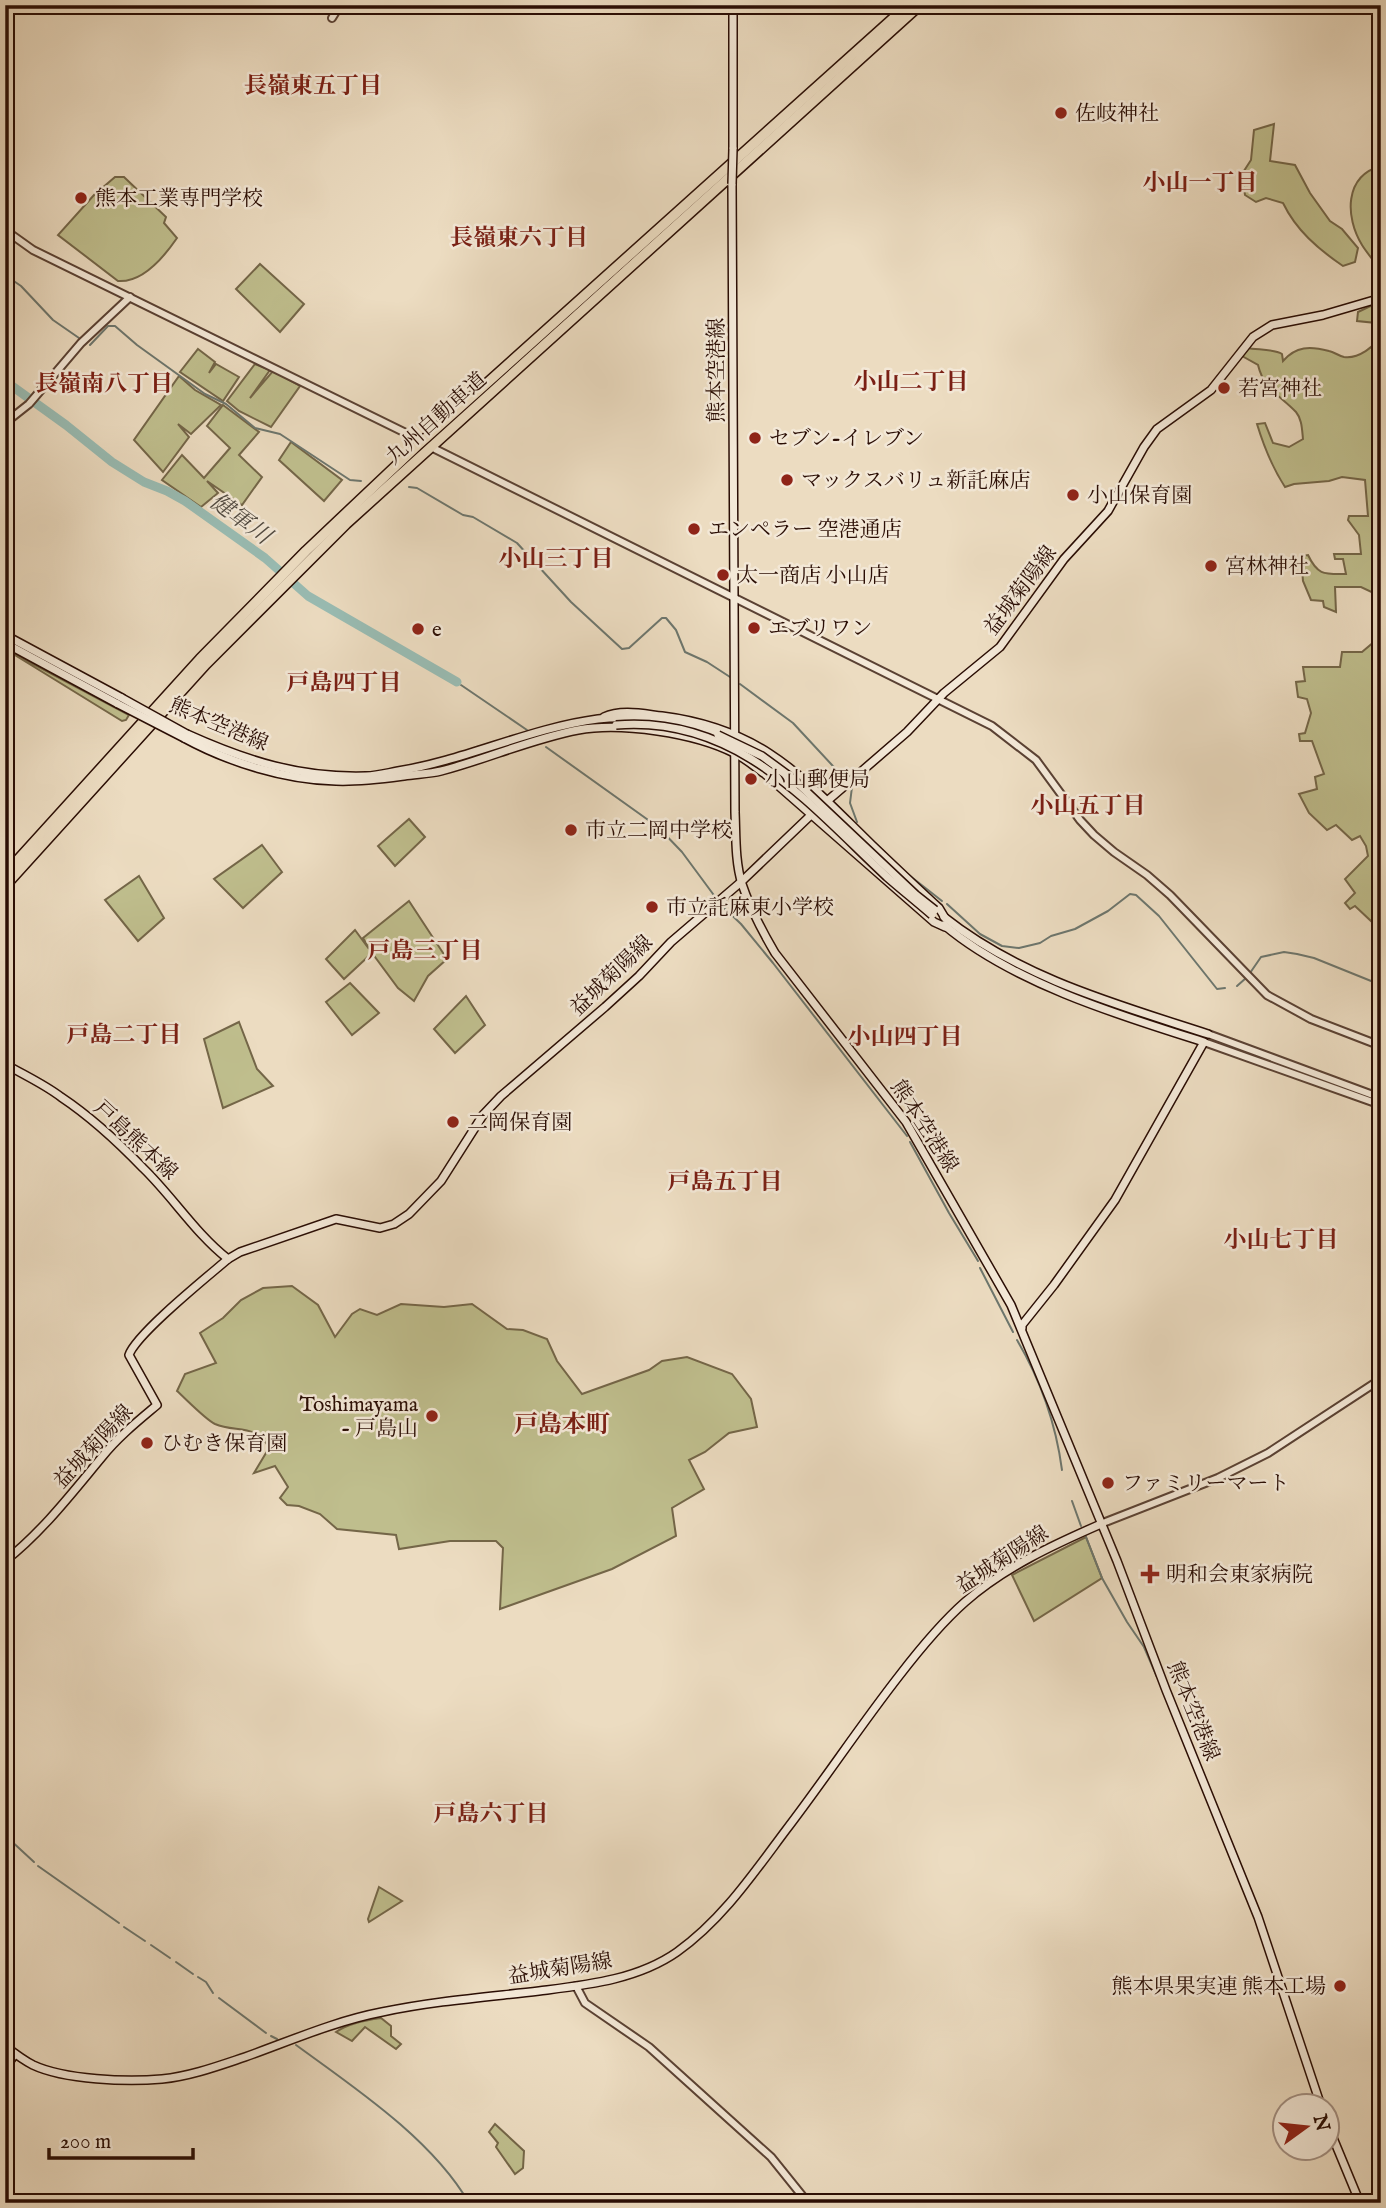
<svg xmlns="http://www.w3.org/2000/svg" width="1386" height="2208" viewBox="0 0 1386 2208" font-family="'IM FELL English','Noto Serif JP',serif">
	<rect width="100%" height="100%" fill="#ecdcc1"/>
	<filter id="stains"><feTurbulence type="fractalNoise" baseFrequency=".00286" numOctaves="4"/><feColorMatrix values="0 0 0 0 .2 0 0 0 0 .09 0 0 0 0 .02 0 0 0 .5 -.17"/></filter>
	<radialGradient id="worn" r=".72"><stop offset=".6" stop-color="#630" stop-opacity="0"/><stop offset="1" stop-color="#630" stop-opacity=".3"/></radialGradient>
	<g fill="#bfbe8d" stroke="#746648" stroke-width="2">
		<path d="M1274 124 1270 161 1295 165 1310 193 1330 221 1342 229 1358 248 1355 262 1343 266C1318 249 1296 230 1283 203L1266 198 1256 202 1245 195 1242 174 1251 160 1254 130Z"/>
		<path d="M1381 166V268H1379C1374 261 1367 253 1362 245 1345 217 1344 176 1381 166Z"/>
		<path d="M115 177H124L166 217 164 223 177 238C164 257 143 283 118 281L58 235 94 195Z"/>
		<polygon points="260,264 304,304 280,332 236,289"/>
		<path d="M1381 301V604L1378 595 1361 587H1335L1336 612 1324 607 1323 601 1311 600 1303 581 1301 556 1308 555C1318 576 1325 574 1346 574L1343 559H1335L1334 554H1361L1359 535 1348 520 1349 516H1368L1365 480 1342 477 1329 481 1294 484 1285 487C1272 467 1264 447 1257 424L1265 423 1273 443 1289 447 1303 439C1302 430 1302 419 1296 412 1280 395 1264 390 1258 365L1242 356 1247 348C1258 350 1274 349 1282 354L1283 361C1296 346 1310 346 1329 351 1334 352 1339 356 1344 357 1357 359 1377 347 1379 334 1379 330 1377 326 1376 323L1357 321 1358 312Z"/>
		<polygon points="198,349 215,362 209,373 216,364 239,377 223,401 180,372"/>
		<polygon points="255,364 270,370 250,398 273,371 300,386 271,427 239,411 227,401"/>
		<polygon points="179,376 195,390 221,405 191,434 178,424 189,437 163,472 134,440"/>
		<polygon points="223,405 259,432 239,455 262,477 242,505 207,481 218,493 201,507 162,480 182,455 204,478 230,448 207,426"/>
		<polygon points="291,442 342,480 324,501 279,460"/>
		<polygon points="1381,636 1381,911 1371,921 1355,906 1350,909 1345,903 1355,893 1345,879 1368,856 1366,846 1360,836 1352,840 1336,825 1327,830 1309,813 1299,794 1317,789 1315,777 1324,774 1312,741 1300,741 1299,734 1305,733 1311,713 1307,699 1298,697 1296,682 1305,681 1303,667 1340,667 1342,652 1362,652"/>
		<polygon points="5,649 129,715 126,720 122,721"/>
		<polygon points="409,819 425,837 395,866 378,846"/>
		<polygon points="262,845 282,872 243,908 214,879"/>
		<polygon points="139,876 164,918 138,941 105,900"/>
		<polygon points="409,901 447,959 428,976 414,1001 398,988 372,953 344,979 326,959 355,930 369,949 363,938"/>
		<polygon points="350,983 379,1013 352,1035 326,1002"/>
		<polygon points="466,996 485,1025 455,1053 434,1029"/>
		<polygon points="239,1022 257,1069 273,1086 223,1108 204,1039"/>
		<path d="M292 1286 318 1305 335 1337 352 1314 360 1309 377 1315 401 1304 444 1307 472 1304 507 1329 523 1330 547 1339 557 1361 582 1394 649 1370 662 1361 687 1357 732 1374 751 1399 757 1427 729 1433 705 1452 689 1460 704 1489 672 1508 676 1536 612 1569 500 1609 503 1548 496 1541H450L399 1549 396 1535 337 1529 320 1514 299 1506 287 1505 280 1498 288 1487 275 1466 254 1473 269 1448C256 1423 236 1433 215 1424 205 1419 186 1399 177 1391L185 1374 216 1363 200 1333 223 1318 241 1300 263 1288Z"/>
		<polygon points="1086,1537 1102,1578 1034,1621 1012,1575"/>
		<polygon points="379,1887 402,1901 369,1922 368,1919"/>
		<path d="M381 2018 391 2026V2036L401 2044 396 2049 365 2027 352 2041 336 2032C349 2023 366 2020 381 2018Z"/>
		<polygon points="495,2124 524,2151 523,2168 515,2174 496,2147 498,2143 489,2132"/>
	</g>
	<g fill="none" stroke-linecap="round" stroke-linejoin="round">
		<g stroke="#6d766d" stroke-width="2">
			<polyline points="5,275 21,286 53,320 79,338"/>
			<polyline points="90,345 108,326 115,326 137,345 205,394 226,404 255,428 280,434 350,480 361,481"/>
			<polyline points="409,487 417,488 463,515 473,517 517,543 571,602 622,649 629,648 662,618 666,618 676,630 685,652 707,662 730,677"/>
			<polyline points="740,684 793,723 845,779"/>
			<polyline points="461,685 527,730"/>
			<polyline points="546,747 658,827 682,852 716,898"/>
			<polyline points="852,787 850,803 857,822"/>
			<polyline points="861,830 870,839"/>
			<polyline points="875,843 901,868"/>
			<polyline points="905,872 942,901"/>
			<polyline points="720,904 741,924 773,963 907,1136"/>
			<polyline points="947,904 980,934 1002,946 1019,948 1040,943 1051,936 1075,929 1108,911 1130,894 1136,895 1159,916 1217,989 1225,988"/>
			<polyline points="1250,973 1261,957 1284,952 1297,954 1314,958 1381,985"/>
			<polyline points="1237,986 1246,978"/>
			<polyline points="910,1142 949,1213 978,1261"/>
			<polyline points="980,1268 1013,1332"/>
			<path d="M1017 1340C1040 1379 1056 1425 1062 1470"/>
			<polyline points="1072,1501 1081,1526"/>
			<polyline points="1086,1537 1102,1578 1127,1622 1144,1647 1157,1677"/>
			<polyline points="8,1838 34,1862"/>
			<polyline points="38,1866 119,1923"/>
			<polyline points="124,1927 145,1941"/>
			<polyline points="151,1945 170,1958"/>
			<polyline points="176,1962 193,1974"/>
			<polyline points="198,1977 206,1982 213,1993"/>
			<polyline points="219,1998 266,2033"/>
			<polyline points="271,2036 277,2039"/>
			<path d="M296 2045C355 2088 432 2139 469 2203"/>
		</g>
		<polyline stroke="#99bcb3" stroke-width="9" points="5,381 66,425 112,462 144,482 167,491 185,501 265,558 308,596 457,682"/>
		<defs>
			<g id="tertiary">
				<polyline points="332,18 340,5"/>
				<polyline points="5,230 33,250 418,439"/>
				<polyline points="5,423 29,404 81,343 130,297"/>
				<polyline points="435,449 992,726 1036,760 1080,820 1094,835 1114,852 1147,875 1170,895 1267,995 1311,1019 1381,1046"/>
				<polyline points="1208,1034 1381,1098"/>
				<polyline points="1204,1042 1381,1105"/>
				<polyline points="1103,1523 1218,1478 1268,1453 1381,1379"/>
				<polyline points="576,1986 585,2003 649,2047 771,2157 808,2203"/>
			</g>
			<g id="secondary">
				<polyline points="733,149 733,5"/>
				<path d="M732 184 735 812C736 835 735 862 742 884 750 908 762 931 775 953L906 1122 1011 1305 1117 1561 1166 1690 1258 1917 1321 2106"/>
				<polyline points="5,635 122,698"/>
				<polyline points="5,643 118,704"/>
				<path d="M604 717C621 709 644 714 662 716 764 729 803 778 872 845 894 866 916 887 939 908L945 918"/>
				<path d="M187 734C247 761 300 778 366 776 377 776 387 773 398 771 466 760 530 728 598 719 638 714 680 723 718 735"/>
				<path d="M184 738C228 762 285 780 336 781 359 782 381 779 404 776 416 774 429 774 441 771 487 759 531 739 578 730 621 722 695 733 734 753 745 758 755 767 765 774L934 922 945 927"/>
				<path d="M944 917C1021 978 1116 1004 1208 1034"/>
				<path d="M944 925C1013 983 1118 1015 1204 1042L1115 1200 1054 1285 1022 1325V1328"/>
				<path d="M5 1064C24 1075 44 1084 61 1097 91 1117 118 1142 143 1168 173 1197 195 1233 228 1259"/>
				<path d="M5 1561C42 1532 72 1493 102 1457 118 1437 138 1421 157 1405L129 1355C136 1334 207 1277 228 1259L240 1252 336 1219 380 1228 394 1224 409 1214 441 1181 483 1115 501 1096 605 1007 639 976 671 942 741 882 811 815 907 732 944 693 1000 647 1064 559 1108 511 1144 447 1157 429 1211 390 1253 337 1272 325 1323 315 1381 298"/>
				<path d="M5 2046C14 2053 23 2060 33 2065 65 2080 127 2082 162 2079 191 2076 218 2066 245 2057 290 2041 335 2021 382 2012 434 2001 487 1997 539 1991 586 1985 637 1980 677 1952 722 1920 753 1874 786 1830 825 1779 860 1726 899 1676 919 1650 940 1624 965 1602 1005 1567 1053 1545 1101 1524"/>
				<polyline points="5,2068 15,2054"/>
				<polyline points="1326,2121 1360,2203"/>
			</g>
			<g id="motorway">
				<polyline points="5,874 200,659 306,551 417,446 908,5"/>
				<polyline points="5,886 206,664 346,524 920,5"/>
			</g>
		</defs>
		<use href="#tertiary" stroke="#5a4133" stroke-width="10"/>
		<use href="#secondary" stroke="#2a0d04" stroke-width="10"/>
		<use href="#motorway" stroke="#2a0d04" stroke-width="12"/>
		<use href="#tertiary" stroke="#f3e8d7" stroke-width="6"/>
		<use href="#secondary" stroke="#f3e8d7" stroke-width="7"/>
		<use href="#motorway" stroke="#ecdcc1" stroke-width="9"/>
		<defs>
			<g id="secondary-bridge">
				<polyline points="732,184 733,149"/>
				<polyline points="122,698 187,734"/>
				<polyline points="118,704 184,738"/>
				<path d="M616 725C737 715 808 803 887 877 902 890 917 902 932 915"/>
				<polyline points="718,735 762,756 792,778 916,895 935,910"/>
			</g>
		</defs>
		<use href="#secondary-bridge" stroke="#2a0d04" stroke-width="10" stroke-linecap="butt"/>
		<use href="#secondary-bridge" stroke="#f3e8d7" stroke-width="7"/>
	</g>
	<g fill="#8f2418" stroke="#f3e8d7" stroke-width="2.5">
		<circle cx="1061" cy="113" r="7"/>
		<circle cx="81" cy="198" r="7"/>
		<circle cx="1224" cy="388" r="7"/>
		<circle cx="755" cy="438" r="7"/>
		<circle cx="787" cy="480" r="7"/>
		<circle cx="1073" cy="495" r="7"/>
		<circle cx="694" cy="529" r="7"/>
		<circle cx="1211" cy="566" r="7"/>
		<circle cx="723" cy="575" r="7"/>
		<circle cx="754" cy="628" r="7"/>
		<circle cx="418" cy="629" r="7"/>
		<circle cx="751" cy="779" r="7"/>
		<circle cx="571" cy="830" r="7"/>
		<circle cx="652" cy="907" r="7"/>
		<circle cx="453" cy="1122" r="7"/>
		<circle cx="432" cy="1416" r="7"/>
		<circle cx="147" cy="1443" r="7"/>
		<circle cx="1108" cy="1483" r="7"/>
		<path d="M1146.5 1563.5h7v7h7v7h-7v7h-7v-7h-7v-7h7z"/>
		<circle cx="1340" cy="1986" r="7"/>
	</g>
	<g text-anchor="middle" stroke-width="5" stroke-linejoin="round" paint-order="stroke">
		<g font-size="21" fill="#2a0d04" stroke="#f3e8d7" text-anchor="start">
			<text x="1075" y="120">佐岐神社</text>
			<text x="95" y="205">熊本工業専門学校</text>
			<text x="1238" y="395">若宮神社</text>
			<text x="769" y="445">セブン-イレブン</text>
			<text x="801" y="487">マックスバリュ新託麻店</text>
			<text x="1087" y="502">小山保育園</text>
			<text x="708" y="536">エンペラー 空港通店</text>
			<text x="1225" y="573">宮林神社</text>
			<text x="737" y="582">太一商店 小山店</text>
			<text x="768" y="635">エブリワン</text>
			<text x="432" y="636">e</text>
			<text x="765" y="786">小山郵便局</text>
			<text x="585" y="837">市立二岡中学校</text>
			<text x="666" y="914">市立託麻東小学校</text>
			<text x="467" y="1129">二岡保育園</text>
			<text x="418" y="1411" text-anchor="end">Toshimayama<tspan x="418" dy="24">- 戸島山</tspan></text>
			<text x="161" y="1450">ひむき保育園</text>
			<text x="1122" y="1490">ファミリーマート</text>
			<text x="1166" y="1581">明和会東家病院</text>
			<text x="1326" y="1993" text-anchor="end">熊本県果実連 熊本工場</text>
		</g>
		<g font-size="21" fill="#2a0d04" stroke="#f3e8d7">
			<text transform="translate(716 370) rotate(-90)" y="7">熊本空港線</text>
			<text transform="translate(436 418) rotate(-42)" y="7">九州自動車道</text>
			<text transform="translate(1020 590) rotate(-53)" y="7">益城菊陽線</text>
			<text transform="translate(219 724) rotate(23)" y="7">熊本空港線</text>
			<text transform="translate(611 975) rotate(-44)" y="7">益城菊陽線</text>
			<text transform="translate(925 1126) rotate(57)" y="7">熊本空港線</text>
			<text transform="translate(136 1140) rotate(43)" y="7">戸島熊本線</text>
			<text transform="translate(93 1446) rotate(-47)" y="7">益城菊陽線</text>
			<text transform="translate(1002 1559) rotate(-33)" y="7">益城菊陽線</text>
			<text transform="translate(1194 1711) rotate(68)" y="7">熊本空港線</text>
			<text transform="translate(560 1968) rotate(-9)" y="7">益城菊陽線</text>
		</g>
		<g font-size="23" font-weight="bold" fill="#7a1f14" stroke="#f3e8d7">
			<text x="313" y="93">長嶺東五丁目</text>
			<text x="1200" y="190">小山一丁目</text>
			<text x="519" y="245">長嶺東六丁目</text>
			<text x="911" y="389">小山二丁目</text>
			<text x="104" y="391">長嶺南八丁目</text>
			<text x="556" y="566">小山三丁目</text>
			<text x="344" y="690">戸島四丁目</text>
			<text x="1088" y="813">小山五丁目</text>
			<text x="425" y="958">戸島三丁目</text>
			<text x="124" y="1042">戸島二丁目</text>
			<text x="905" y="1044">小山四丁目</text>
			<text x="725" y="1189">戸島五丁目</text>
			<text x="1281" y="1247">小山七丁目</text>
			<text x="491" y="1821">戸島六丁目</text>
		</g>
		<g font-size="23" font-style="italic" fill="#514a41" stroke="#f3e8d7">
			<text transform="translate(241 518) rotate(36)" y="8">健軍川</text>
		</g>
		<g font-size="24" font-weight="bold" fill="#7a1f14" stroke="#f3e8d7">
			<text x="562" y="1432">戸島本町</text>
		</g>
	</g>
	<rect width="1386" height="2208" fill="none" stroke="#ecdcc1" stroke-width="28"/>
	<rect x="7" y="7" width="1372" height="2194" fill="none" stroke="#2a0d04" stroke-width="3.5"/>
	<rect x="14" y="14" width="1358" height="2180" fill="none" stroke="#2a0d04" stroke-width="2"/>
	<g transform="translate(1306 2127) rotate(75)"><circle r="33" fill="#f3e8d7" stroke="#a39083" stroke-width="2"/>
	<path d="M0-5L12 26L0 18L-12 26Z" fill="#8f2418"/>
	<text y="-10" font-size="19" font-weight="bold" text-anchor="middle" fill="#2a0d04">N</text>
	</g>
	<path d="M49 2148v10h144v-10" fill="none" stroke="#2a0d04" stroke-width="3.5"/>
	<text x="60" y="2148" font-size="21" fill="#2a0d04" stroke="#f3e8d7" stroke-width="5" paint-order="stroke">200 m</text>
	<rect width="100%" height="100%" filter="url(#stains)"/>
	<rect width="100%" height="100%" fill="url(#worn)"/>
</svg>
